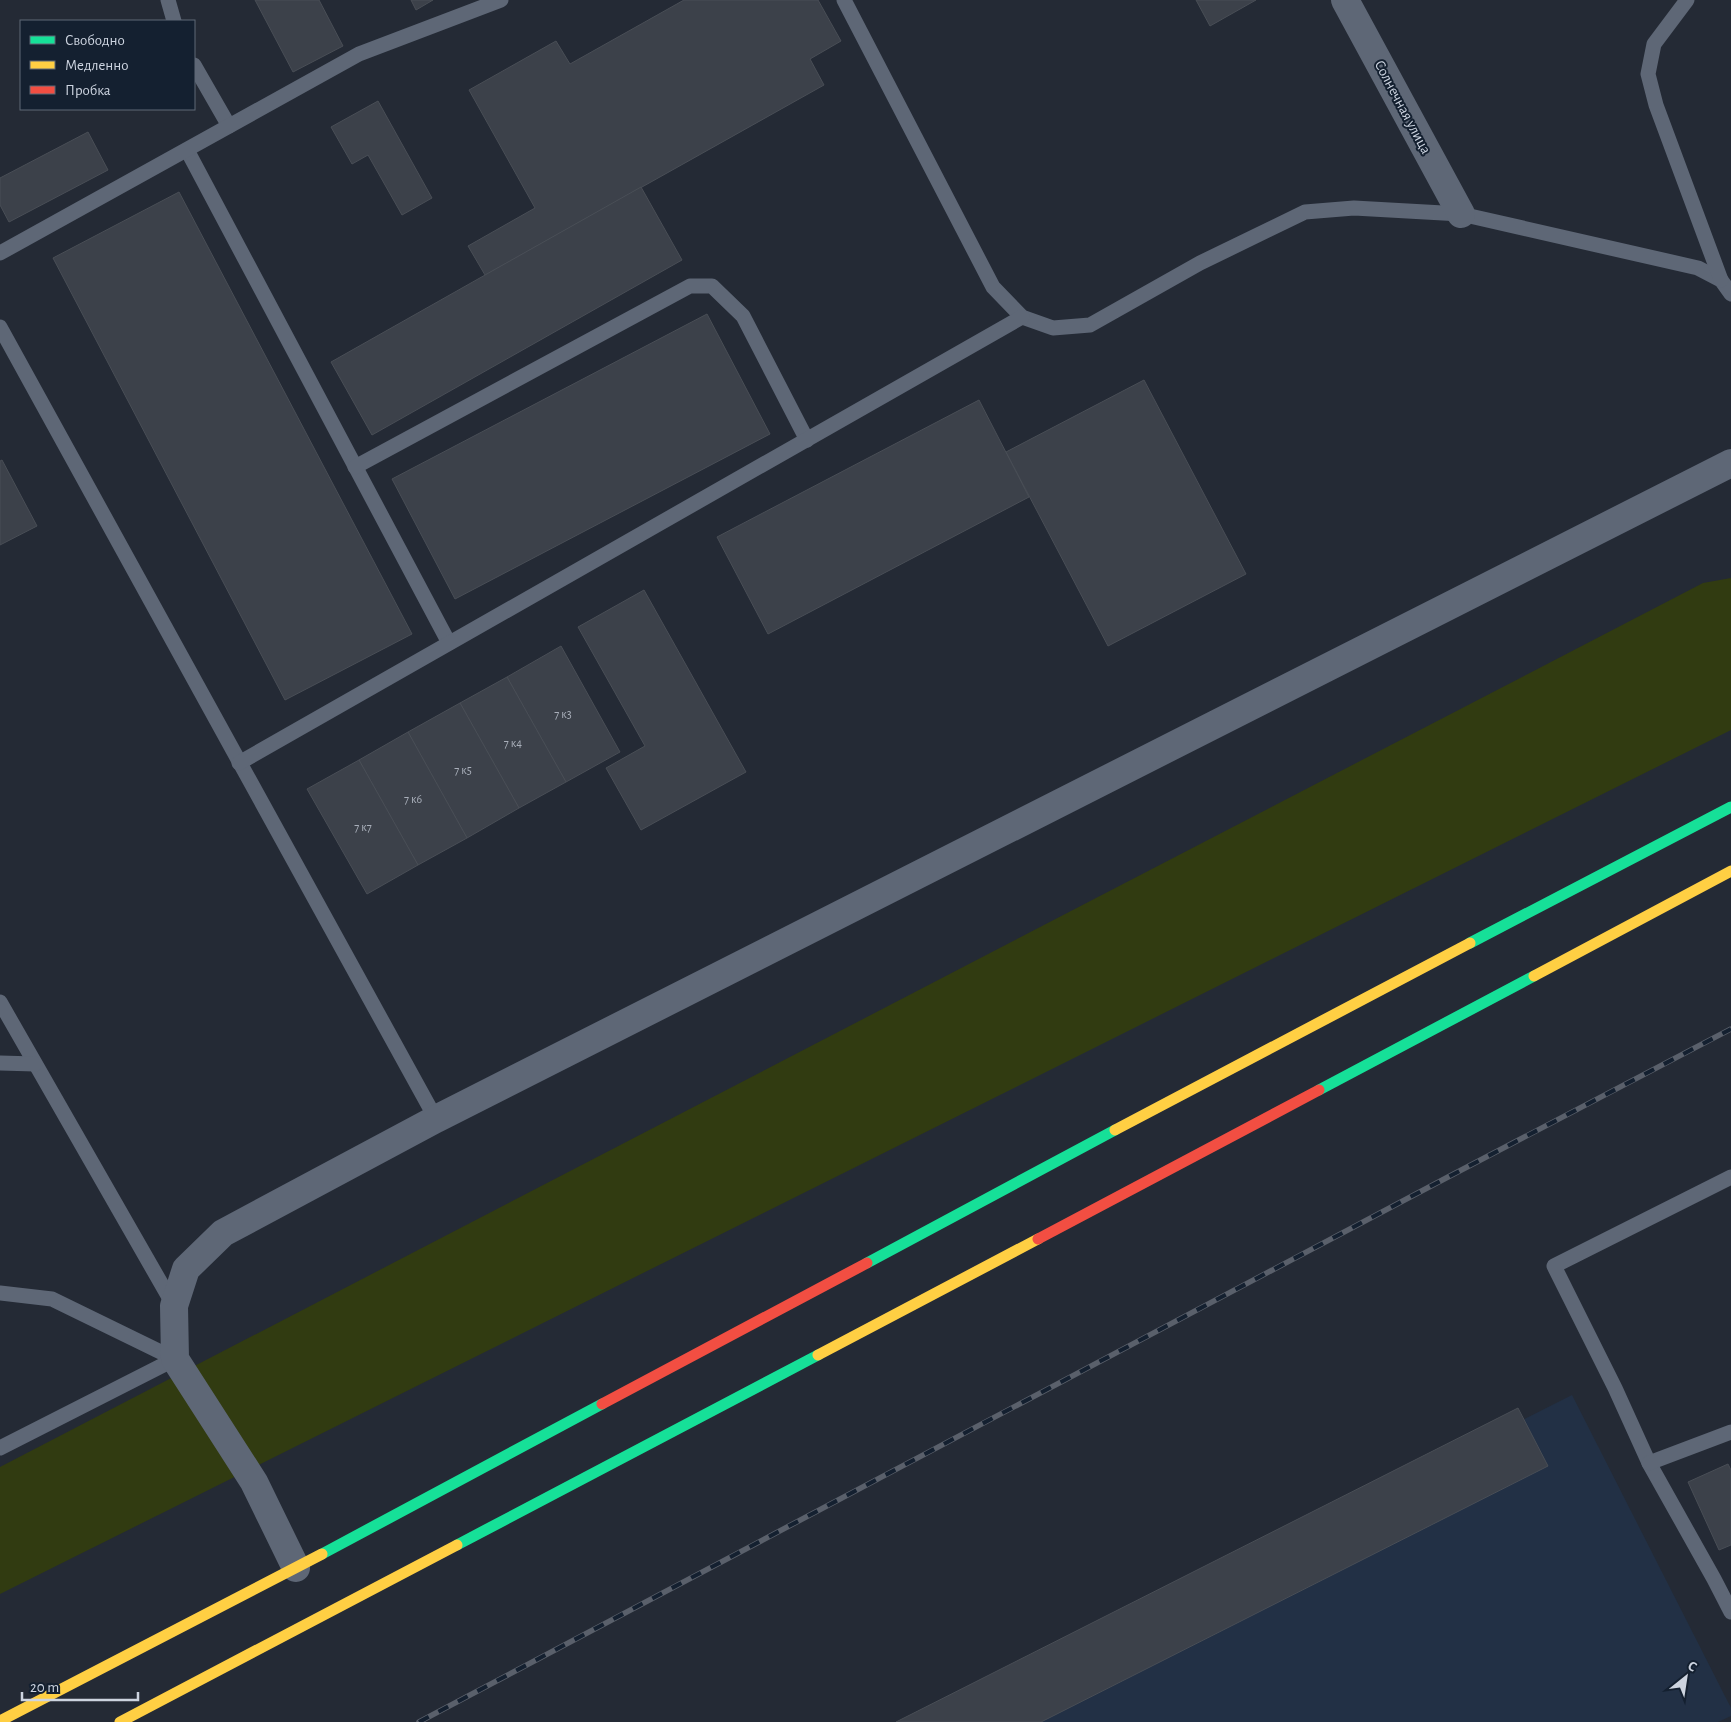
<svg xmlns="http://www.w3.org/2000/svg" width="1731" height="1722" viewBox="0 0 1731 1722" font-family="'Alegreya Sans',sans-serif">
	<rect width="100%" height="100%" fill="#242a35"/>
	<polygon fill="#223045" points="1572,1395 1731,1708 1731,1716 1718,1722 947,1722 1157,1604"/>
	<polygon fill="#313b11" points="1731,578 1731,730 0,1594 0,1467 1703,583"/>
	<g fill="#3c414a" stroke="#494e56">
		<polygon points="255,0 319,0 343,46 293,72"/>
		<polygon points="411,0 433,0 416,10"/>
		<polygon points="684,0 818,0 841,41 810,59 824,85 485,275 468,246 535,208 469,90 556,41 570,64"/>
		<polygon points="1196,0 1256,0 1210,26"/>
		<polygon points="378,101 432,198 402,215 368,155 352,164 331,127"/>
		<polygon points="88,132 108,170 9,222 0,205 0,178"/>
		<polygon points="641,187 682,260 372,435 331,362"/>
		<polygon points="179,192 412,634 285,700 53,258"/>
		<polygon points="707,314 770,434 455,599 392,479"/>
		<polygon points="1144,380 1246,574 1108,646 1006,452"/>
		<polygon points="979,400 1029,497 768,634 717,537"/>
		<polygon points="2,460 37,526 0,545 0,461"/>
		<polygon points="644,590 746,772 641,830 606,768 645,746 578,627"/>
		<polygon points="561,646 620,752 566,782 507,677"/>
		<polygon points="507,677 566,782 519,808 460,703"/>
		<polygon points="460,703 519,808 467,838 408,732"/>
		<polygon points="408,732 467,838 418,865 359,760"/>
		<polygon points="359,760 418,865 367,894 307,789"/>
		<polygon points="1518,1408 1548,1466 1041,1722 896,1722"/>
		<polygon points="1728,1464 1731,1470 1731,1545 1719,1550 1688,1482"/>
	</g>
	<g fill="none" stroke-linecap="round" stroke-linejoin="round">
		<g stroke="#5e6776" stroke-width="15">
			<polyline points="168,0 174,21"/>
			<polyline points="844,0 993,287 1022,317 1053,328 1090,325 1200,263 1305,212 1354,208 1461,214 1698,268 1721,280 1731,294"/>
			<polyline points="1687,0 1654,44 1648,74 1656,105 1721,280"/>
			<polyline points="194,65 229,126"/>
			<polyline points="187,150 449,643"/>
			<polyline points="0,253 359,54 501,0"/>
			<polyline points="0,327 436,1119"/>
			<polyline points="355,467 690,286 712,286 743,316 807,440"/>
			<polyline points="239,763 1022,317"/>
			<polyline points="0,1002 174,1306"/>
			<polyline points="0,1063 35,1064"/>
			<polyline points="1731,1177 1554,1266 1615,1388 1649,1463 1714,1579 1731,1612"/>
			<polyline points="0,1293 52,1299 175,1359"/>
			<polyline points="0,1448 175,1359"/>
			<polyline points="1649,1463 1731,1432"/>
		</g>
		<g stroke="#5e6776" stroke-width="28">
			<polyline points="1345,0 1461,214"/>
			<polyline points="296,1568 254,1482 175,1359 174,1306 186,1269 223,1233 436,1119 1731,463"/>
		</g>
		<g stroke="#16e098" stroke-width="11">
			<polyline points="1470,943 1731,807"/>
			<polyline points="1319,1090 1534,976"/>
			<polyline points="867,1263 1115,1130"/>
			<polyline points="457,1545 818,1355"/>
			<polyline points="322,1554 602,1404"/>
		</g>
		<g stroke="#ffcf43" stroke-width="11">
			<polyline points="1534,976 1731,871"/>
			<polyline points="1115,1130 1470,943"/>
			<polyline points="818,1355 1038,1239"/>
			<polyline points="0,1721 322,1554"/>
			<polyline points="120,1722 457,1545"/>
		</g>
		<g stroke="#f24e42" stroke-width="11">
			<polyline points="1038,1239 1319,1090"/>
			<polyline points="602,1404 867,1263"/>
		</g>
		<defs>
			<polyline id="rail" points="419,1722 1448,1177 1731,1029"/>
		</defs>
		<use href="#rail" stroke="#5a606b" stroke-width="5.5"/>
		<use href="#rail" stroke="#142030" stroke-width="4" stroke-dasharray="11" stroke-linecap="butt"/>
	</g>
	<g text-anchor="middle" stroke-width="4" stroke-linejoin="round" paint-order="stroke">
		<g font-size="12" fill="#a9afba">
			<text x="563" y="718">7 к3</text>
			<text x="513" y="747">7 к4</text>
			<text x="463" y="774">7 к5</text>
			<text x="413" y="803">7 к6</text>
			<text x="363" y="831">7 к7</text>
		</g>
		<g font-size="15" fill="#cdd4e0" stroke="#142030">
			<text transform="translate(1403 107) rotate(62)" y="5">Солнечная улица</text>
		</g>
	</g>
	<rect x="20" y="20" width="175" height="90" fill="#142030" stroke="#5e6876"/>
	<rect x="30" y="36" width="25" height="8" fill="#16e098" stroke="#5e6876"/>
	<text x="65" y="45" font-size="15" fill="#cdd4e0">Свободно</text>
	<rect x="30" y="61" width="25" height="8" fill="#ffcf43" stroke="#5e6876"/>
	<text x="65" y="70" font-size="15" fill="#cdd4e0">Медленно</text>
	<rect x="30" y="86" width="25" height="8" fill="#f24e42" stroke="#5e6876"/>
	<text x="65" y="95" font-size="15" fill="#cdd4e0">Пробка</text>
	<g transform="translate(1686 1677) rotate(30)" stroke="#142030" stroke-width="4" paint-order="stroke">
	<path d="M0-4L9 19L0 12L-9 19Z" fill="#cdd4e0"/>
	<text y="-8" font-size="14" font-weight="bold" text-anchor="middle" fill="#cdd4e0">С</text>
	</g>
	<path d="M22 1692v8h116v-8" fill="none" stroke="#cdd4e0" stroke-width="2.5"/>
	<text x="30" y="1692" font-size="15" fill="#cdd4e0" stroke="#142030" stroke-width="4" paint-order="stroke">20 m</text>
</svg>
